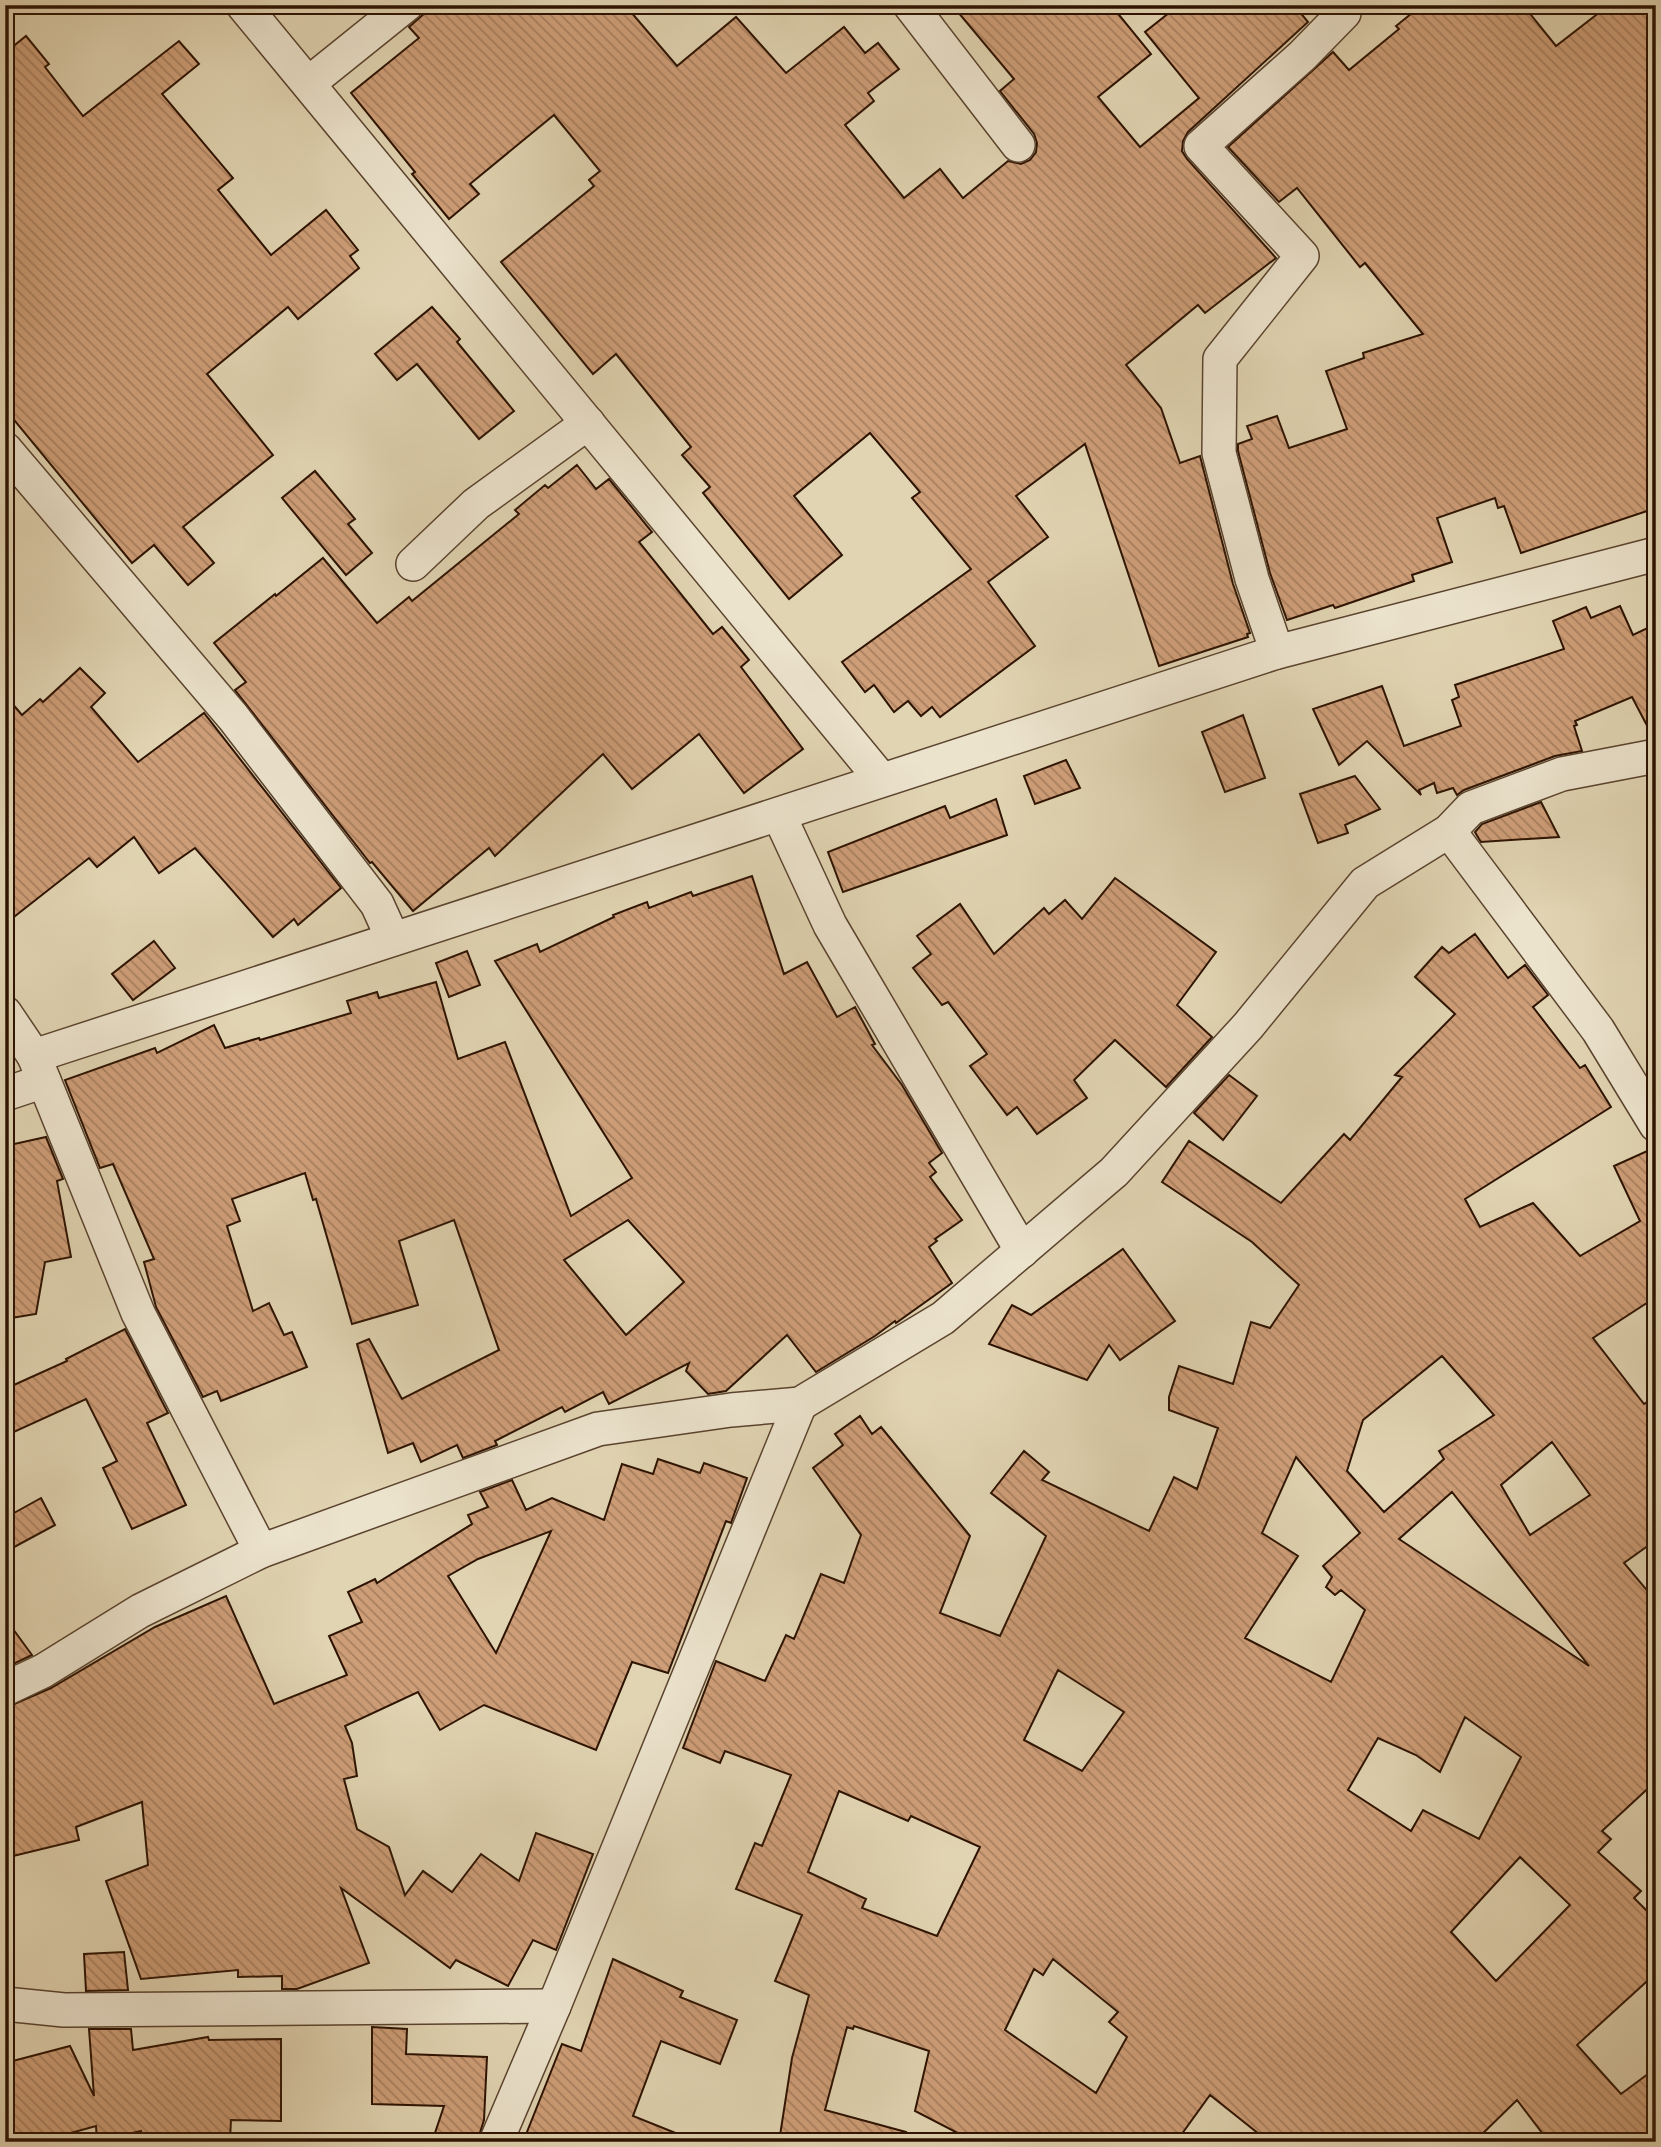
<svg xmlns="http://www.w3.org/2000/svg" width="1661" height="2147" viewBox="0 0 1661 2147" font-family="'IM FELL Double Pica',serif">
	<defs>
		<pattern id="building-back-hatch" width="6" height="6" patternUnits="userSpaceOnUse" patternTransform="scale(1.75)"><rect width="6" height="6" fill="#ce9e78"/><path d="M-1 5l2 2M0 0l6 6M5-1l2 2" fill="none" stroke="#a88060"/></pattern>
	</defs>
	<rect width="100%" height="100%" fill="#e1d4b2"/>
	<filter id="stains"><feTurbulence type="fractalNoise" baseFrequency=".00286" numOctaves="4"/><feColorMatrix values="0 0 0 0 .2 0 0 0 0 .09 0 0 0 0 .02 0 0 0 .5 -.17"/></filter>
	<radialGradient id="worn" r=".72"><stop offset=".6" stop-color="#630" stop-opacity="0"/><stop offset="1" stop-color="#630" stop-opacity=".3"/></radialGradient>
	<g fill="url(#building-back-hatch)" stroke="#2d1302" stroke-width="2" fill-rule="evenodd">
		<polygon points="434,5 625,5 677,66 736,17 786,73 844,27 865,53 878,43 899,69 868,93 874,101 845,125 904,198 940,169 963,198 1008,161 1021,164 1030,160 1036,152 1037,143 1034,134 1000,91 1014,79 952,5 1111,5 1151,54 1098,97 1140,147 1199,98 1145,32 1179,5 1294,5 1308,22 1188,132 1183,141 1182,151 1187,159 1276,258 1205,313 1198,305 1126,365 1161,408 1180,463 1200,456 1233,584 1250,633 1247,634 1248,637 1159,666 1085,444 1016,496 1048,537 988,582 1035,646 940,717 932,707 921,716 908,701 894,712 874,685 865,692 842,662 971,569 912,498 920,492 870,433 794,496 842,555 789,599 703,493 710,487 682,455 691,447 616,354 593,374 501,262 594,186 589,180 600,171 554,115 470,184 479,194 449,219 412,174 415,172 351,93 419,38 409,27"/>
		<polygon points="1422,5 1523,5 1556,46 1609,5 1656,5 1656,508 1521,553 1504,506 1498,508 1495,498 1437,518 1452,562 1412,575 1414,581 1335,608 1333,605 1287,620 1270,573 1238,451 1238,444 1252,439 1247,426 1277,416 1289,448 1347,429 1326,371 1364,358 1363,353 1423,334 1365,263 1360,267 1297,188 1279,202 1228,147 1333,52 1349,70 1399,29 1396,26"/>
		<polygon points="26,36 49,64 45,67 83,116 179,41 199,64 162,94 233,178 218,190 271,255 326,210 358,250 350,256 359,268 327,295 298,319 288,307 207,374 273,455 183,527 214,563 188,585 154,545 132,563 5,409 5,53"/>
		<polygon points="432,307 460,339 457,342 514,411 479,439 417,364 397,380 375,354"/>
		<polygon points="577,465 596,489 609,479 652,532 639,542 713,634 722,627 749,660 741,667 803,749 744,793 699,734 632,789 603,754 495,856 489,848 413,911 372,862 370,863 235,690 246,682 214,643 275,594 276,596 323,558 377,623 409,597 412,601 519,514 515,510 545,485 548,488"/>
		<polygon points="315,471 355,519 348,524 372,553 346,575 282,498"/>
		<polygon points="1620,606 1633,635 1656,624 1656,737 1653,737 1632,697 1575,721 1577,725 1574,726 1582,751 1555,756 1464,790 1457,795 1453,788 1437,793 1434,783 1419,790 1421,795 1367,741 1339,765 1313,709 1382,686 1404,746 1461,726 1452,700 1459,697 1455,685 1564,649 1553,621 1586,607 1591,618"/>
		<polygon points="80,668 105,693 91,707 138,762 204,713 341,888 298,925 294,919 273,937 195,848 159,873 134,837 97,867 89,858 5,924 5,695 22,715 40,699 43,702"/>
		<polygon points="1243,715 1265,778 1225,792 1202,732"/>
		<polygon points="1066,760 1080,788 1035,804 1024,776"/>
		<polygon points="1355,776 1380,809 1345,825 1348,833 1318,843 1300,794"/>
		<polygon points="996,799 1007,835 843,892 828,852 945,806 950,818"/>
		<polygon points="1541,802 1559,837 1481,842 1479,839 1475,832 1482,824"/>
		<path d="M752 876 784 974 807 962 837 1017 855 1007 875 1044 872 1045 902 1085 942 1153 929 1163 936 1172 930 1177 962 1220 935 1239 937 1241 929 1247 952 1283 896 1323 895 1321 875 1336 816 1372 787 1335 726 1391 708 1394 686 1371 689 1363 609 1404 603 1392 565 1412 562 1407 495 1441 497 1445 463 1458 457 1445 421 1462 413 1443 388 1453 357 1344 369 1339 402 1399 499 1350 454 1220 399 1241 418 1305 352 1324 316 1199 313 1200 305 1173 232 1199 240 1221 227 1226 253 1311 269 1303 284 1335 292 1332 307 1367 221 1401 217 1391 203 1397 156 1307 144 1262 154 1259 113 1164 100 1168 65 1080 155 1048 157 1053 214 1025 225 1048 259 1038 260 1040 351 1013 347 1001 377 992 379 998 436 982 458 1059 505 1042 571 1216 632 1178 495 961 537 944 540 952 614 917 613 915 647 902 649 908 691 892 693 896ZM628 1220 684 1282 626 1335 564 1260Z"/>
		<polygon points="1115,878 1216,952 1177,1005 1212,1037 1166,1087 1115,1040 1074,1080 1087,1098 1037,1134 1017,1107 1007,1115 970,1066 987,1054 948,1002 942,1005 913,968 931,954 917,936 960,904 994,954 1044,908 1049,914 1065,900 1082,919"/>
		<path d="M1475 934 1508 978 1525 965 1548 995 1533 1007 1580 1068 1585 1065 1611 1107 1465 1199 1480 1227 1533 1203 1580 1256 1640 1221 1614 1166 1656 1147V1297L1593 1338 1644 1404 1656 1396V1540L1624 1563 1656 1601V1781L1602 1831 1611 1839 1598 1852 1641 1891 1634 1898 1656 1920V1973L1577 2045 1621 2094 1656 2068V2142H1549L1517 2100 1474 2142H1269L1210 2095 1176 2142H975L915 2111 929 2051 854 2026 853 2029 847 2027 825 2110 906 2132 904 2142H779L792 2058 809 1995 775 1981 802 1915 736 1889 755 1843 762 1846 791 1775 725 1751 720 1763 683 1748 716 1661 765 1681 786 1635 794 1639 821 1574 844 1583 861 1535 813 1468 843 1445 835 1434 860 1416 872 1434 881 1427 970 1536 940 1613 1000 1636 1046 1536 991 1493 1024 1451 1049 1472 1042 1480 1149 1531 1174 1477 1197 1489 1218 1428 1169 1410V1397L1179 1366 1233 1384 1251 1322 1270 1328 1299 1285 1252 1242 1162 1182 1189 1141 1281 1203 1344 1134 1350 1140 1402 1077 1395 1075 1455 1014 1415 977 1442 947 1449 953ZM1442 1356 1494 1415 1439 1451 1444 1459 1384 1512 1347 1471 1363 1420ZM1552 1442 1590 1495 1530 1535 1501 1485ZM1296 1457 1360 1533 1323 1566 1332 1577 1326 1587 1335 1595 1341 1590 1365 1610 1331 1682 1245 1638 1298 1556 1262 1533ZM1452 1492 1589 1666 1399 1539ZM1058 1670 1124 1712 1082 1771 1024 1740ZM1465 1717 1521 1757 1479 1839 1423 1810 1411 1831 1348 1790 1378 1738 1416 1755 1440 1772ZM839 1791 908 1821 911 1816 980 1847 937 1936 862 1908 866 1899 808 1872ZM1520 1857 1570 1905 1496 1981 1451 1932ZM1053 1959 1118 2012 1109 2022 1127 2037 1096 2093 1005 2030 1034 1969 1043 1975Z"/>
		<polygon points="154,941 175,968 133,1000 112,974"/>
		<polygon points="467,951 480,985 449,997 436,963"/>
		<polygon points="1229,1075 1257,1096 1223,1140 1194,1113"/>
		<polygon points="46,1137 63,1179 57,1181 71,1257 45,1262 36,1314 5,1319 5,1146"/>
		<polygon points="1123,1249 1175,1321 1120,1360 1109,1345 1087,1380 989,1344 1012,1305 1031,1315"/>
		<polygon points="125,1329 168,1413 147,1423 186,1505 132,1529 103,1468 117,1461 86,1399 5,1436 5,1389 67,1361 66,1359"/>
		<path d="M658 1459 700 1473 704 1463 747 1478 731 1523 726 1521 668 1673 632 1662 596 1750 484 1705 440 1730 418 1692 345 1726 352 1743 357 1776 344 1779 357 1829 389 1847 405 1895 423 1871 452 1892 481 1854 519 1881 536 1833 593 1854 556 1950 533 1940 508 1986 456 1960 450 1968 341 1888 369 1963 297 1989H282V1976L238 1977V1970L141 1979 106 1881 148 1865 142 1802 76 1827 79 1840 5 1858V1708L51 1688 155 1627 226 1596 274 1704 347 1675 329 1636 362 1622 348 1592 375 1579 377 1583 472 1524 468 1515 488 1507 480 1492 512 1480 526 1510 552 1498 604 1520 622 1464 653 1474ZM551 1531 496 1653 448 1576 478 1559Z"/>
		<polygon points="41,1498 55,1525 5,1552 5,1518"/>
		<polygon points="5,1618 32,1655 5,1668"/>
		<polygon points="124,1952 128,1990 86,1991 84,1954"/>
		<polygon points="613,1959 683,1991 680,1997 737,2020 720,2064 661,2041 633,2116 693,2140 693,2142 523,2142 562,2044 581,2051"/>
		<polygon points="372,2027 407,2029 406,2054 487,2057 484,2120 477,2142 432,2142 444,2106 372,2104"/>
		<polygon points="89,2029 131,2029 133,2050 208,2037 209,2040 281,2039 281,2121 231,2120 230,2140 175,2138 142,2140 141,2131 97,2141 96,2126 38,2142 5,2142 5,2063 70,2046 94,2096"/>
	</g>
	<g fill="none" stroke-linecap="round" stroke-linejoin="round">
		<defs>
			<g id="minor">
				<polyline points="243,5 881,779"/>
				<polyline points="910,5 1018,145"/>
				<polyline points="309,83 406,5"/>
				<polyline points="5,449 233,717 377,904 393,939"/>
				<polyline points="413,564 476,504 588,423"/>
				<polyline points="1277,652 1252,579 1219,453 1220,359 1302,256 1201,146 1302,56 1344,13 1345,5"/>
				<polyline points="779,815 830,925 1022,1251"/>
				<polyline points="1449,831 1598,1030 1656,1125"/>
				<polyline points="5,1013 34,1056 1277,652 1656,554"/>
				<polyline points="34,1056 138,1313 261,1551"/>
				<polyline points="5,1094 44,1081"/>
				<polyline points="5,1689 43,1671 140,1611 261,1551 598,1429 731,1410 800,1404 943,1318 1114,1172 1248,1026 1365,883 1449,831 1471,808 1562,774 1656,756"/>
				<polyline points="5,2004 64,2010 554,2006"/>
				<polyline points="496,2142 554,2006 800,1404"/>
			</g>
		</defs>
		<use href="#minor" stroke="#5a432e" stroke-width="36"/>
		<use href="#minor" stroke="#ece3cd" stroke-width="33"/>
	</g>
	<rect width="1661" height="2147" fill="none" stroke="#e1d4b2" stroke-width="28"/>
	<rect x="7" y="7" width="1647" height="2133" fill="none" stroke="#2d1302" stroke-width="3.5"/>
	<rect x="14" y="14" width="1633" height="2119" fill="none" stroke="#2d1302" stroke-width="2"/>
	<rect width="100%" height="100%" filter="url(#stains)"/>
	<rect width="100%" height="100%" fill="url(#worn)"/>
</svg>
